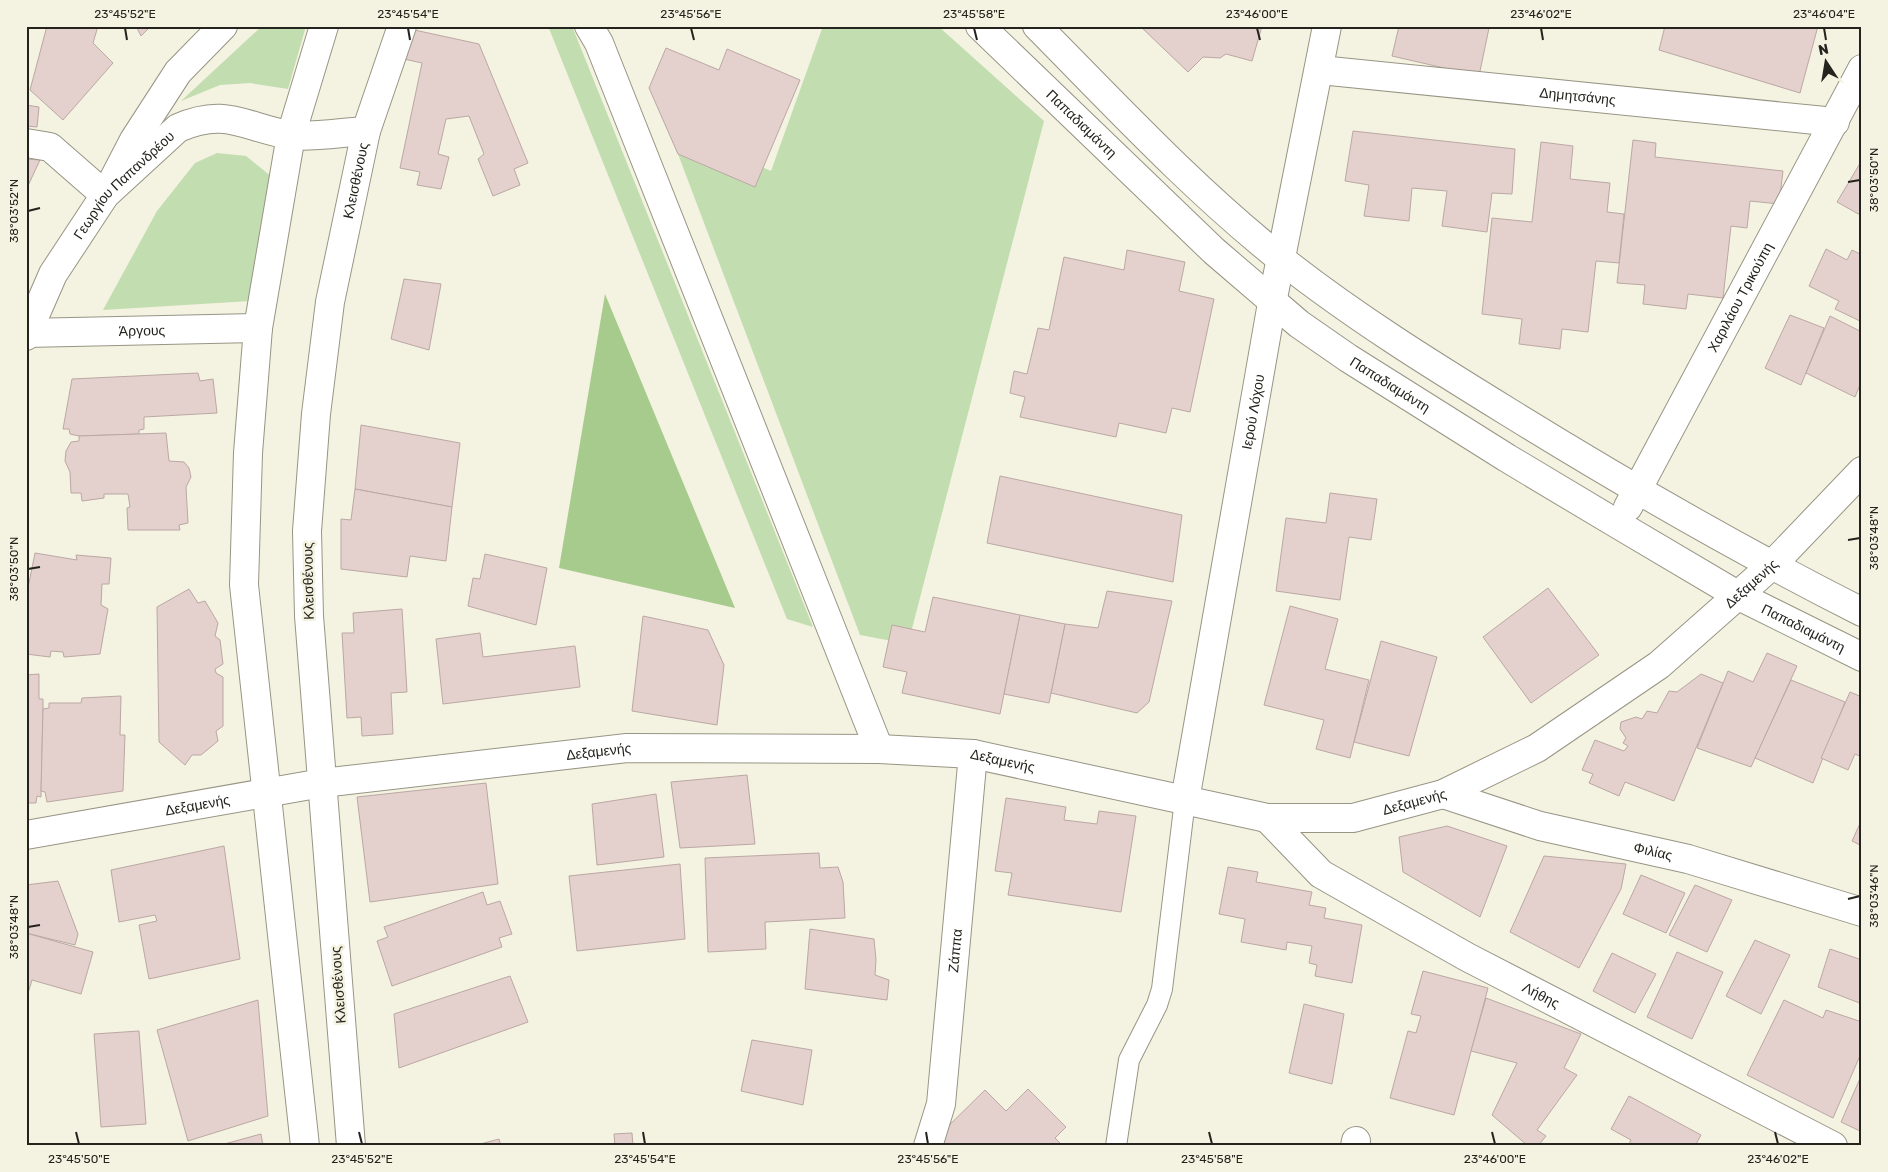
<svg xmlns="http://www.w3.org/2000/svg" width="1888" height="1172" viewBox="0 0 1888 1172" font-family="Rubik,sans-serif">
	<rect width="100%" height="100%" fill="#f4f2e0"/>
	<g fill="#c2ddb0">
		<polygon points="262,26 306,26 288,89 250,83 220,85 181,101"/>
		<polygon points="548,26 572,26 813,627 787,619"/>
		<polygon points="823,26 938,26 1044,121 908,644 860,635 667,125 771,171"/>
		<polygon points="217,153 246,156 272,177 250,301 103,310 157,211 195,163"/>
	</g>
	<polygon fill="#a7cb8d" points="605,294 735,608 559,568"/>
	<g fill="#e4d0cc" stroke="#bba8a4">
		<polygon points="47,26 98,26 93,43 113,63 63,120 30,90"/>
		<polygon points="136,26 151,26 141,36"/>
		<polygon points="1140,26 1262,26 1252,61 1226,54 1220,58 1203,57 1188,72"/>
		<polygon points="1399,26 1484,26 1489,28 1479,76 1392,56"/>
		<polygon points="1665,26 1818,26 1800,93 1659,50"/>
		<polygon points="410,29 479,44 528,163 514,169 520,185 493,196 478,159 484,154 469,116 446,119 438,154 449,157 441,189 417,185 420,172 400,168 422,63 404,59"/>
		<polygon points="666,48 719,70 727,49 800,80 755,187 678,154 649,88"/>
		<polygon points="26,105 39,107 37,127 26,126"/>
		<polygon points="1353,131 1515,149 1512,194 1492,193 1487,232 1442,226 1447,191 1412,188 1409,221 1364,216 1369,185 1345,181"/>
		<polygon points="1633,140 1656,143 1655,157 1783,171 1779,204 1750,201 1747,228 1731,226 1723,298 1688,294 1686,309 1643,304 1645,285 1617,283"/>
		<polygon points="1541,142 1573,146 1570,179 1610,183 1607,212 1624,214 1619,263 1596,261 1588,332 1562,329 1560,349 1519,344 1522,319 1482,314 1492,218 1532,222"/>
		<polygon points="26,159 40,160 26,190"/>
		<polygon points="1862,160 1862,216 1837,202"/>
		<polygon points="1826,249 1847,260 1852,250 1862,255 1862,322 1835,309 1839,301 1809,286"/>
		<polygon points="1127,250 1185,262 1179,291 1214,299 1190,412 1172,408 1166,433 1119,423 1116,437 1020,417 1025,397 1010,393 1014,371 1027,374 1038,328 1049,330 1064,257 1124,270"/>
		<polygon points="404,279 441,284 429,350 391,339"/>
		<polygon points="1790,315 1824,328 1801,385 1765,368"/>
		<polygon points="1830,316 1862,332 1862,380 1855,397 1806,373"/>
		<polygon points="198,373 200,381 213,379 217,413 144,417 144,429 139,430 139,434 79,436 70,434 69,429 63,429 72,379"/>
		<polygon points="361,425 460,443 452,507 355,489"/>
		<polygon points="166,433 169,461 184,462 189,468 191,477 186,487 188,523 179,525 180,530 128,530 127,508 130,507 128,494 104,494 104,498 82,501 81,493 71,493 70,472 65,461 66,451 71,442 79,441 79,436"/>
		<polygon points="1000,476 1182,515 1173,582 987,543"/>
		<polygon points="355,489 452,507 446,561 410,556 407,577 341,569 341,519 351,520"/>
		<polygon points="1330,493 1377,499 1371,540 1349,537 1340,600 1276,591 1286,518 1326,523"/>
		<polygon points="35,553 77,560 76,555 111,558 109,584 102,584 101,605 108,609 100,654 64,657 63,652 51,651 50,657 26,654 26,598"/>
		<polygon points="485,554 547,568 536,625 468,606 473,578 480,579"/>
		<polygon points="1548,588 1599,655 1531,703 1483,637"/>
		<polygon points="189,589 198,603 205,601 218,623 215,636 220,640 223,664 215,669 216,673 223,677 223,726 216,731 218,741 201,755 192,755 185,765 159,742 157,607"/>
		<polygon points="1107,591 1172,601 1149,702 1137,713 1051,693 1065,624 1098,628"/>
		<polygon points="933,597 1020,615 1000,714 902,693 907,672 883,667 892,625 925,632"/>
		<polygon points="1290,606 1338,619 1325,669 1369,680 1350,758 1316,749 1324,720 1264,705"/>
		<polygon points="402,609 407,692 391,693 393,734 362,736 361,717 347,718 342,633 354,633 353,613"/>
		<polygon points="1020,615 1065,624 1049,703 1004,694"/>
		<polygon points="643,616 708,630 724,665 717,725 632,711"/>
		<polygon points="480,633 483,657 575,646 580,687 443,704 436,639"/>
		<polygon points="1381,641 1437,657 1409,756 1354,742"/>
		<polygon points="1767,653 1797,666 1751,767 1697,748 1728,671 1753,682"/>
		<polygon points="39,674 39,699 43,699 43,709 41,797 37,796 36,803 26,803 26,675"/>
		<polygon points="1701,674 1723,683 1674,801 1625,782 1619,796 1589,783 1593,774 1582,770 1595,740 1624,751 1628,746 1623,743 1626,738 1620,729 1621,722 1636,717 1642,719 1647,711 1657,713 1669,691 1677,692"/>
		<polygon points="1791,680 1845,702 1813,783 1755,758"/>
		<polygon points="1850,692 1862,697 1862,757 1855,754 1848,770 1821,758"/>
		<polygon points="121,696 120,735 125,735 123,791 47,802 45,792 41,791 43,709 49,708 49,703 81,703 82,698"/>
		<polygon points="747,775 755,844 680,848 671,782"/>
		<polygon points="486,783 498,884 370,902 357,797"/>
		<polygon points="656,794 664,857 597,865 592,804"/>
		<polygon points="1006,798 1066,807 1064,820 1097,824 1099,811 1136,816 1121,912 1008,895 1012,873 995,871"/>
		<polygon points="1862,819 1862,846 1852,841"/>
		<polygon points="1447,826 1507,846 1480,917 1403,872 1399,837"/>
		<polygon points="224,846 240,959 149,979 139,925 157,921 155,915 119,922 111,870"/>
		<polygon points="819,853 820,868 838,867 843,882 845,918 765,922 766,949 708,952 705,858"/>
		<polygon points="1544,856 1626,864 1621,889 1579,968 1510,932"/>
		<polygon points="680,864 685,939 577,951 569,876"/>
		<polygon points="1228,867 1258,872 1256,882 1312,892 1309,905 1326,908 1324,918 1362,925 1352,983 1315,976 1317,965 1309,963 1312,946 1287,942 1286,950 1241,942 1245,919 1219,914"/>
		<polygon points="1641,875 1685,893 1666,933 1623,914"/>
		<polygon points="58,881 78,934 75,945 26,933 26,885"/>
		<polygon points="1695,885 1732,900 1707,952 1669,935"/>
		<polygon points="483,892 487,905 500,901 512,934 499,938 502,947 392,986 377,941 388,937 384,927"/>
		<polygon points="810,929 874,939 876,960 875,975 889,980 887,1000 805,989"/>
		<polygon points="26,933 93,952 81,994 32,980 26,1000"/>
		<polygon points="1755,940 1790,955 1761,1014 1726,996"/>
		<polygon points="1830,949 1862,960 1862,1004 1818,987"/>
		<polygon points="1677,952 1723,972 1692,1039 1647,1017"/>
		<polygon points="1612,953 1656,974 1635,1013 1593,991"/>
		<polygon points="1423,971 1488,988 1454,1115 1390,1098 1408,1031 1416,1033 1421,1016 1411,1014"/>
		<polygon points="510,976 528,1022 399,1068 394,1014"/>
		<polygon points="1486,998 1581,1034 1564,1068 1577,1075 1537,1130 1546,1136 1538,1146 1528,1146 1492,1115 1517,1063 1471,1051"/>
		<polygon points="258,1000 268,1116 188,1141 157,1030"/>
		<polygon points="1784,1000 1823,1018 1826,1010 1862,1022 1862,1051 1833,1118 1747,1075"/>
		<polygon points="1304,1004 1344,1014 1332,1084 1289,1073"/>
		<polygon points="139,1031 146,1124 101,1127 94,1034"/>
		<polygon points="752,1040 812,1050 803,1105 741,1091"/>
		<polygon points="1862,1074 1862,1132 1841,1122"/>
		<polygon points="1028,1089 1066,1127 1055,1138 1063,1146 936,1146 932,1142 985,1090 1006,1111"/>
		<polygon points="1629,1096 1701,1135 1695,1146 1628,1146 1631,1140 1611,1129"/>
		<polygon points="632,1133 633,1146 615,1146 614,1134"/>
		<polygon points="261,1134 263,1146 217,1146"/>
		<polygon points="499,1139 501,1146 473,1146"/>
	</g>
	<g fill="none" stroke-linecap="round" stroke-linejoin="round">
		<defs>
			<polyline id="service" points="1116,1146 1129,1060 1157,1005 1162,989 1185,800"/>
			<polyline id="pedestrian" points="107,192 134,140 178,72 223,26"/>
			<g id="minor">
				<polyline points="589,26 599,43 879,749"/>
				<path id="s1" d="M980 26 1214 251 1299 324 1348 358 1507 458 1619 525 1739 596 1862 657"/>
				<path d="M1037 26C1116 106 1193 189 1281 259 1353 316 1432 365 1510 413 1625 484 1741 551 1862 612"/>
				<path id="s2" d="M1320 70 1835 122"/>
				<polyline points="26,143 50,147 105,195"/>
				<path id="s3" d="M26 333 258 328"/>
				<path id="s4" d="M1628 507 1862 69"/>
				<path id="s5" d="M1443 794 1540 826 1688 859 1862 912"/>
				<path id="s6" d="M1185 800 1272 303 1327 26"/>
				<path id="s7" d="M1267 818 1321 874 1467 957 1833 1146"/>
				<path id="s8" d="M928 1146 941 1104 973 754"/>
				<polyline points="1355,1146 1356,1141"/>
			</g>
			<g id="tertiary">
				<path id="s9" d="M26 336 53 274 105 195 178 128C226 107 244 127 289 135 309 138 345 132 366 131"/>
				<polyline points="305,1146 244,585 248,453 258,328 291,135 324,26"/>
				<path id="s10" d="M351 1146 309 616 307 531 316 414 330 302 366 131 402 26"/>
			</g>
			<g id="secondary">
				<path id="s11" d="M26 835 322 783 627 748 879 749 973 754 1267 818H1353L1443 794 1537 748 1659 665 1771 566 1862 471"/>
			</g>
		</defs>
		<use href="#service" stroke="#989585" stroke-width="22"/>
		<use href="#pedestrian" stroke="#989585" stroke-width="30"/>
		<use href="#minor" stroke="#989585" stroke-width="30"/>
		<use href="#tertiary" stroke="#989585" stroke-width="30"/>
		<use href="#secondary" stroke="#989585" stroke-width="30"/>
		<use href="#service" stroke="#fff" stroke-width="20"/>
		<use href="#pedestrian" stroke="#fff" stroke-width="28"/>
		<use href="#minor" stroke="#fff" stroke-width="28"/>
		<use href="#tertiary" stroke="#fff" stroke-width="28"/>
		<use href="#secondary" stroke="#fff" stroke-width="28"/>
	</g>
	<path fill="none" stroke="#24231d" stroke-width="2" d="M125 28 127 40M408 28 410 40M691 28 694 40M974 28 977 40M1257 28 1260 40M1541 28 1543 40M1824 28 1826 40M1848 182 1860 180M28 211 40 208M1848 540 1860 538M28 569 40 567M1848 899 1860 896M28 927 40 925M76 1132 79 1144M359 1132 362 1144M643 1132 645 1144M926 1132 928 1144M1209 1132 1212 1144M1492 1132 1495 1144M1775 1132 1778 1144"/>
	<g text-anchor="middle" stroke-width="5" stroke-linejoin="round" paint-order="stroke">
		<g font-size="14" fill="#24231d" stroke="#f4f2e0">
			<text dy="5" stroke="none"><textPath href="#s2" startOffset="259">Δημητσάνης</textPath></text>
			<text dy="5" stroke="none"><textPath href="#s1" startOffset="141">Παπαδιαμάντη</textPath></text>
			<text dy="5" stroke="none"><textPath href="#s10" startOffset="971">Κλεισθένους</textPath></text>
			<text dy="5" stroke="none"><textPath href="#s9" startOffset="182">Γεωργίου Παπανδρέου</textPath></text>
			<text dy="5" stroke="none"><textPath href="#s4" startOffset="238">Χαριλάου Τρικούπη</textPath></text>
			<text dy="5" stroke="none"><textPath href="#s3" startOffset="116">Άργους</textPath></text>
			<text dy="5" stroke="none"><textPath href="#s1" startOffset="546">Παπαδιαμάντη</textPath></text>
			<text dy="5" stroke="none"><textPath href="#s6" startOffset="394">Ιερού Λόχου</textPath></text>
			<text transform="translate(308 581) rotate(-91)" y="5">Κλεισθένους</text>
			<text dy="5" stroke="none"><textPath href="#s11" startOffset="1809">Δεξαμενής</textPath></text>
			<text dy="5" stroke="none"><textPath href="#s1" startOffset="1026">Παπαδιαμάντη</textPath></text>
			<text dy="5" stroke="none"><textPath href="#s11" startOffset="579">Δεξαμενής</textPath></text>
			<text dy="5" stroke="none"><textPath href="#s11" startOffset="984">Δεξαμενής</textPath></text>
			<text dy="5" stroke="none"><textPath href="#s11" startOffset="1404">Δεξαμενής</textPath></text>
			<text dy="5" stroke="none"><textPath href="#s11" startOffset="174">Δεξαμενής</textPath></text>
			<text dy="5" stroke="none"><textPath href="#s5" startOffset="218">Φιλίας</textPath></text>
			<text dy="5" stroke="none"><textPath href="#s8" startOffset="198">Ζάππα</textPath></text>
			<text transform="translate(338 985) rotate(-94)" y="5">Κλεισθένους</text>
			<text dy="5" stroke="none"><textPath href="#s7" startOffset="329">Λήθης</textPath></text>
		</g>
	</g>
	<rect width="1888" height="1172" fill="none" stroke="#f4f2e0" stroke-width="55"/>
	<g transform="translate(1826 62) rotate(348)" stroke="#f4f2e0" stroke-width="4" paint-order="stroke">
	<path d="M0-4L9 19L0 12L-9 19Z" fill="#24231d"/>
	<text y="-8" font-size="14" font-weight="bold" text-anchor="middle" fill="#24231d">N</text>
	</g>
	<rect x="28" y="28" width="1832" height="1116" fill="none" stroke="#24231d" stroke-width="2"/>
	<g font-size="12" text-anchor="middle" fill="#24231d">
		<text x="125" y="18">23°45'52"E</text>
		<text x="408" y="18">23°45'54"E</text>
		<text x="691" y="18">23°45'56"E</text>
		<text x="974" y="18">23°45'58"E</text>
		<text x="1257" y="18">23°46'00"E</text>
		<text x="1541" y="18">23°46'02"E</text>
		<text x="1824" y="18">23°46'04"E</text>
		<text transform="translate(1874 180) rotate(-90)" y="4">38°03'50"N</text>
		<text transform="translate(14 211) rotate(-90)" y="4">38°03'52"N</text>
		<text transform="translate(1874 538) rotate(-90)" y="4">38°03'48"N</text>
		<text transform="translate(14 569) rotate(-90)" y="4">38°03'50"N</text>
		<text transform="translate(1874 896) rotate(-90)" y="4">38°03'46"N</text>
		<text transform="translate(14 927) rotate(-90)" y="4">38°03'48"N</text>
		<text x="79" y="1163">23°45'50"E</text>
		<text x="362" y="1163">23°45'52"E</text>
		<text x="645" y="1163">23°45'54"E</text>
		<text x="928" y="1163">23°45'56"E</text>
		<text x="1212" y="1163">23°45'58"E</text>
		<text x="1495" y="1163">23°46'00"E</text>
		<text x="1778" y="1163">23°46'02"E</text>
	</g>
</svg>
